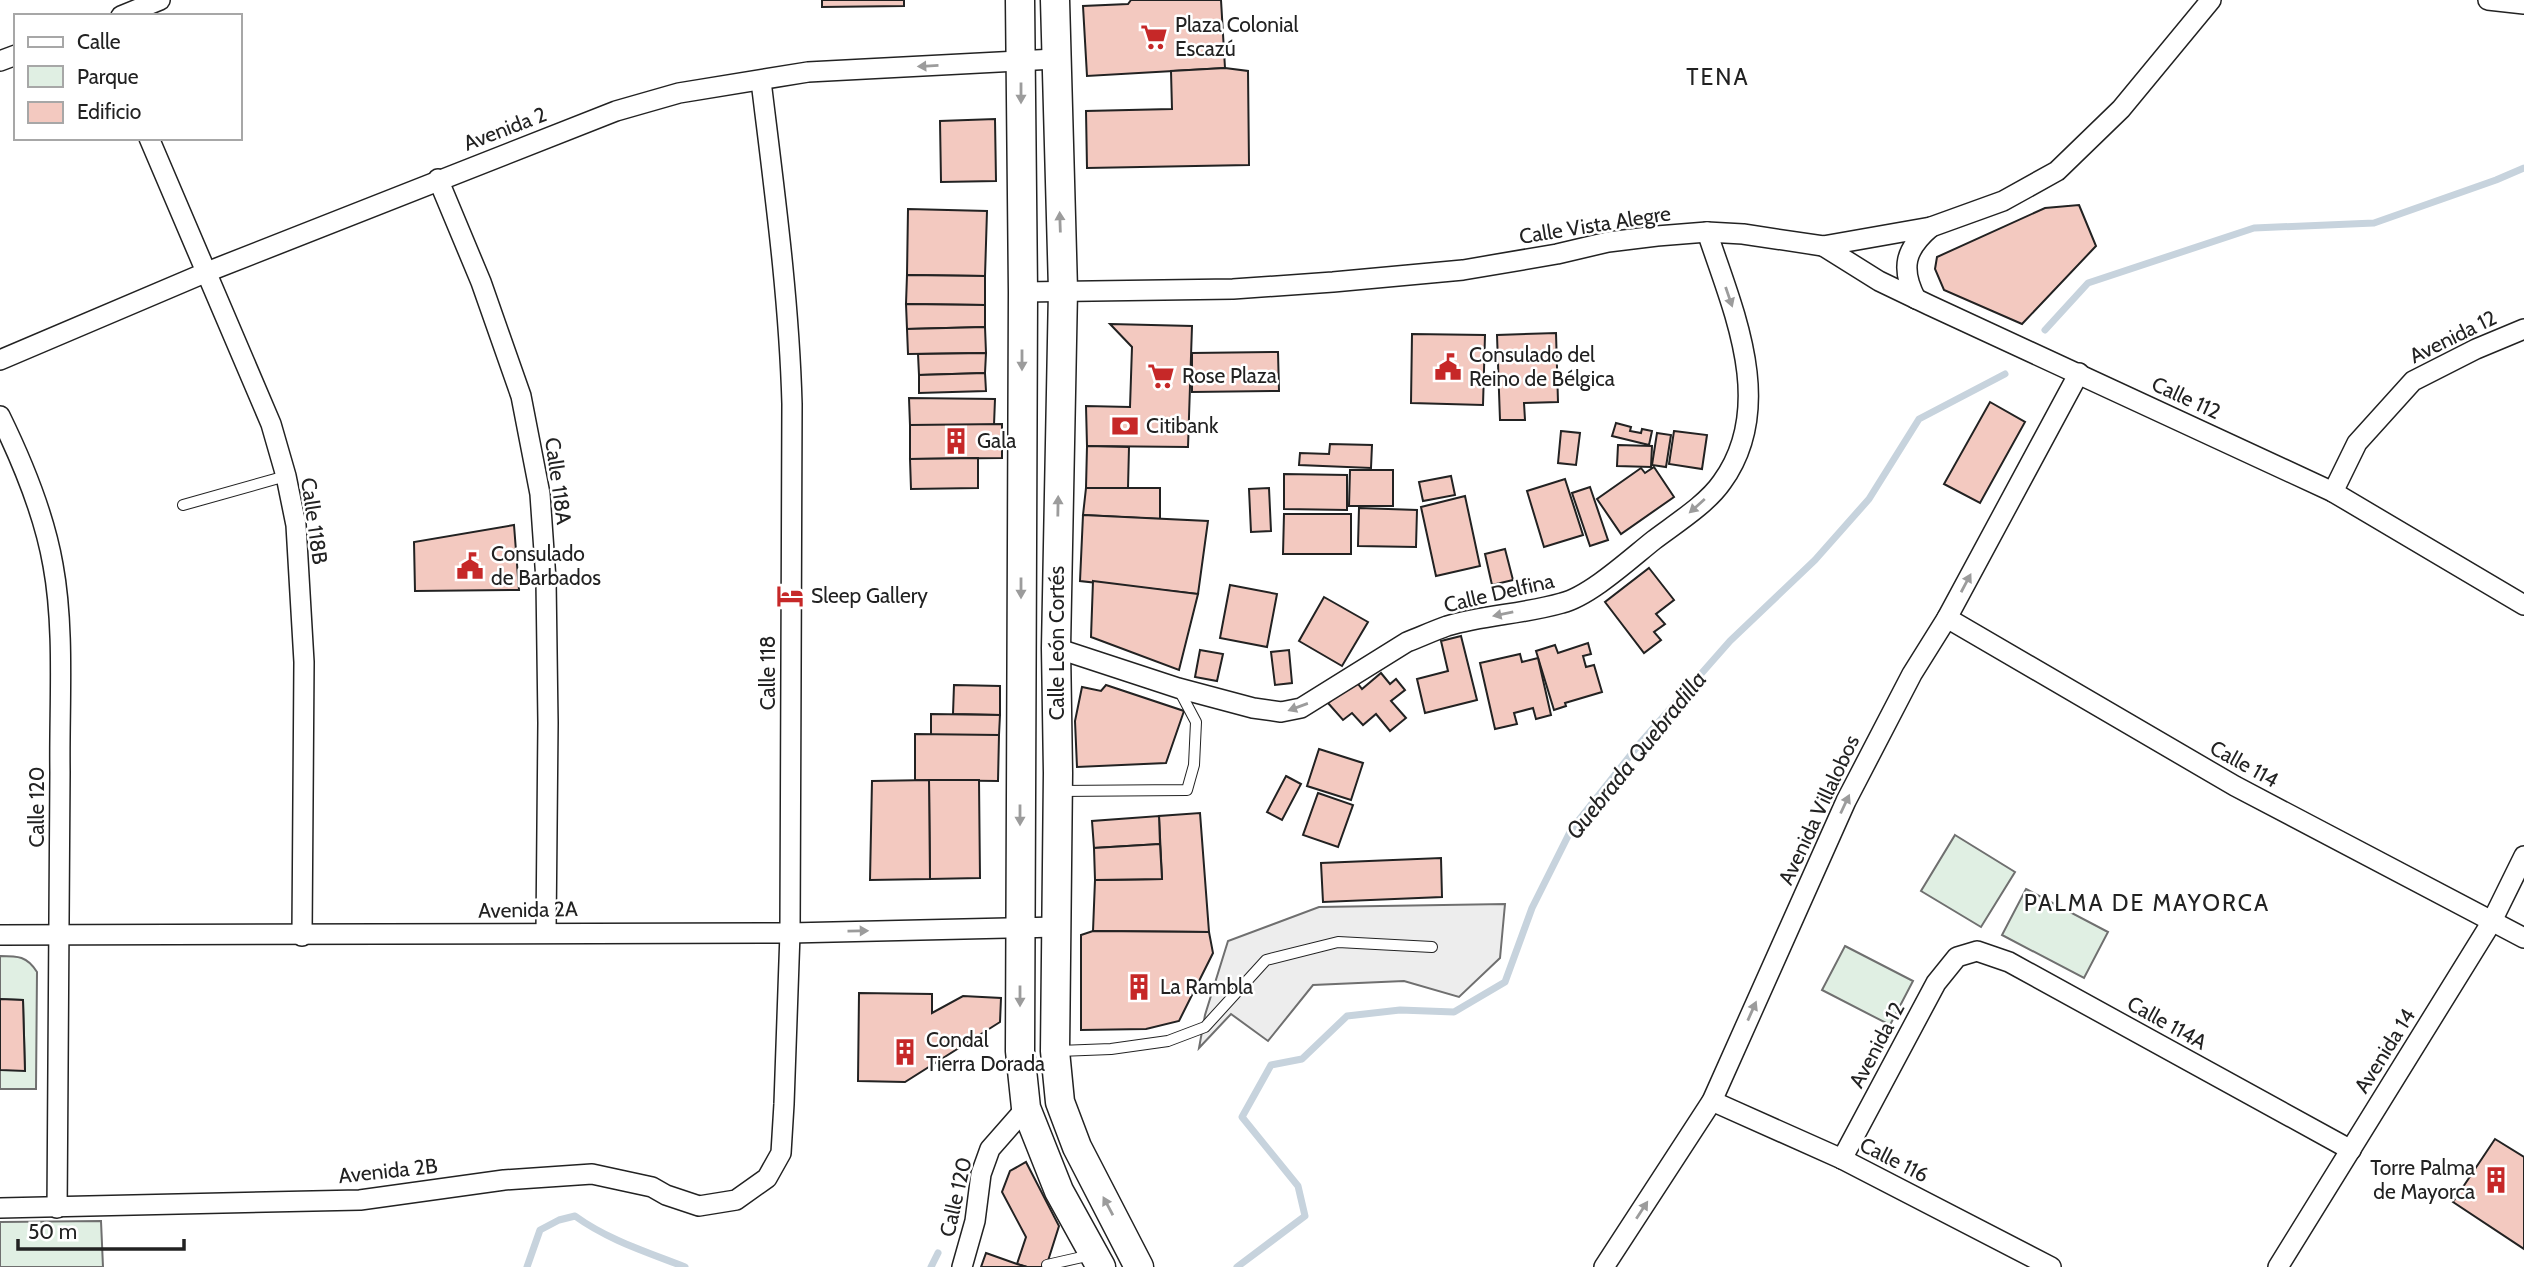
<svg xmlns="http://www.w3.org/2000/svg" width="2524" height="1267" viewBox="0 0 2524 1267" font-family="Cabin,sans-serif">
	<rect width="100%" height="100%" fill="#fff"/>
	<g fill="#e0efe3" stroke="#6f6f6f" stroke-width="2">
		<polygon points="1955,835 2015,872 1981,927 1921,891"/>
		<polygon points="2026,889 2108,932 2084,978 2002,935"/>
		<polygon points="1845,946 1913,981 1890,1025 1822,990"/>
		<path d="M0 956C18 956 27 956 37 972L36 1089H0V1070H25L23 1000 0 999Z"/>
		<polygon points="101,1221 103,1267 0,1267 0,1222"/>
	</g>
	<polygon fill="#ededed" stroke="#6f6f6f" stroke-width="2" points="1505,904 1500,958 1459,997 1404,981 1313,985 1268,1041 1231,1014 1199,1048 1205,1015 1228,941 1319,907"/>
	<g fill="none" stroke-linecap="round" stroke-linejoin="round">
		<g stroke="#c7d3dd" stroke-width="7">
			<polyline points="2045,330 2088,283 2254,228 2374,223 2496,180 2524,168"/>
			<path d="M527 1267 540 1230 559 1220 575 1216C608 1240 647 1252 685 1267"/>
			<polyline points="931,1267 938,1253"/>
			<polyline points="1237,1267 1305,1216 1298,1186 1242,1117 1271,1065 1302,1059 1347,1016 1400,1010 1454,1012 1505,982 1532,908 1571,830 1641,742 1730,641 1815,560 1869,499 1919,419 2005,374"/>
		</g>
	</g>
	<g fill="#f3c9c0" stroke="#222" stroke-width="2">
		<polygon points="822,0 904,0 904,6 822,7"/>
		<polygon points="1131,0 1221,0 1225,68 1087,76 1083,6 1128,4"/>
		<polygon points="1225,68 1248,71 1249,165 1087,168 1086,111 1172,109 1171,71"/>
		<polygon points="995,119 996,181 941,182 940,121"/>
		<polygon points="2079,205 2096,246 2022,324 1944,290 1935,269 1937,257 2045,208"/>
		<polygon points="908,209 987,211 985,276 907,275"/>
		<polygon points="907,275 985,276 985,305 906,304"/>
		<polygon points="906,304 985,305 985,327 907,329"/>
		<polygon points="1110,324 1192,326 1188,447 1087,446 1086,406 1130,407 1132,347"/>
		<polygon points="985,327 986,353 908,354 907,329"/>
		<polygon points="1556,333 1558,402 1524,403 1525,420 1500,420 1497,335"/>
		<polygon points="1412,334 1485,335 1483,405 1411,403"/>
		<polygon points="1278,352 1279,391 1192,392 1192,353"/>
		<polygon points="986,353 985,373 919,375 918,354"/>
		<polygon points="985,373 986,391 919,393 919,375"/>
		<polygon points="909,398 995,399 994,425 910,425"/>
		<polygon points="1990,402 2025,422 1980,503 1944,484"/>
		<polygon points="1616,423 1631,427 1630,431 1641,433 1642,429 1652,431 1649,445 1612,436"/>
		<polygon points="1002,424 1002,458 910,459 910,425"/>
		<polygon points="1561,431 1580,433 1576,465 1558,463"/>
		<polygon points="1674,431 1707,435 1702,469 1669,464"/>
		<polygon points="1657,433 1671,435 1666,467 1652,465"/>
		<polygon points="1330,444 1372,445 1371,468 1299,465 1300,453 1329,454"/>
		<polygon points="1618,445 1652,446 1651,467 1617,466"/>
		<polygon points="1087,446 1129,447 1128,488 1086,488"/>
		<polygon points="978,458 978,488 911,489 910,459"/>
		<polygon points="1654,467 1674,497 1621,534 1597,499 1641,468 1645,473"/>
		<polygon points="1350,470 1393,470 1393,506 1349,506"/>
		<polygon points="1284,474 1347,475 1347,510 1284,509"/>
		<polygon points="1451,476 1455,495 1423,501 1419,482"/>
		<polygon points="1565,479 1583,535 1544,547 1527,491"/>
		<polygon points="1590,487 1608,540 1590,546 1572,493"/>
		<polygon points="1086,488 1160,488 1160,519 1083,515"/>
		<polygon points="1269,488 1271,531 1251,532 1249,489"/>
		<polygon points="1465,496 1480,566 1436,576 1421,507"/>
		<polygon points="1359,508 1417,510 1416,547 1358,546"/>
		<polygon points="1284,514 1351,514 1351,554 1283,554"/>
		<polygon points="1083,515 1208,521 1198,594 1080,581"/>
		<polygon points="514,525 519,590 415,591 414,542"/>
		<polygon points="1505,549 1513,580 1492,585 1485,554"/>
		<polygon points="1649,568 1674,600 1656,614 1665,624 1654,632 1661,640 1644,653 1605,602"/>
		<polygon points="1093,581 1198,594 1179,670 1091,637"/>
		<polygon points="1230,585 1277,594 1267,647 1220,638"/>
		<polygon points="1324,597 1368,622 1342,666 1299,641"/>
		<polygon points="1461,636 1477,700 1425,713 1417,679 1448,671 1441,641"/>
		<polygon points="1588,643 1591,654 1583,656 1586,667 1594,665 1602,692 1565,703 1566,706 1554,710 1536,651 1555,645 1558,653"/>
		<polygon points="1200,650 1223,654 1217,681 1195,677"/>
		<polygon points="1289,650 1292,683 1275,685 1271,652"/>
		<polygon points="1520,654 1522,662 1538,658 1551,715 1536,719 1533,708 1514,713 1517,724 1495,729 1480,663"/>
		<polygon points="1381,673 1390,684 1396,679 1405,690 1391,701 1406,718 1390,731 1376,714 1363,725 1352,713 1343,720 1328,703 1355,680 1362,689"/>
		<polygon points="954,685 1000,686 1000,715 953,714"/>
		<polygon points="1106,685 1184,711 1166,763 1077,767 1075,721 1082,687 1101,691"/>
		<polygon points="931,714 1000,715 999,735 931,735"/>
		<polygon points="915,734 999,735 998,781 915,780"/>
		<polygon points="1319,749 1363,763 1351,800 1307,786"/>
		<polygon points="1286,776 1301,784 1282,820 1267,812"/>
		<polygon points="929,780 979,780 980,878 930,879"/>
		<polygon points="929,780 930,879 870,880 872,781"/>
		<polygon points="1318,793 1353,805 1338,847 1303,835"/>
		<polygon points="1200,813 1209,932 1093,931 1095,880 1162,879 1159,816"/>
		<polygon points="1159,816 1160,844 1094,848 1092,821"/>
		<polygon points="1160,844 1162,879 1095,880 1094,848"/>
		<polygon points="1441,858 1442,897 1323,902 1321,863"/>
		<polygon points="1093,931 1209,932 1213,953 1179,1021 1146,1029 1081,1030 1081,935"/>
		<polygon points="859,993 932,994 932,1013 963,996 1001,998 1000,1022 905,1082 858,1081"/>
		<polygon points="0,999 23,1000 25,1071 0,1070"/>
		<polygon points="2495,1139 2524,1157 2524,1249 2453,1202"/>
		<polygon points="1026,1162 1059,1226 1046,1267 1027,1267 1017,1264 1026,1237 1002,1192 1010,1171"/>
		<polygon points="986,1253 1017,1264 1027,1267 981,1267"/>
	</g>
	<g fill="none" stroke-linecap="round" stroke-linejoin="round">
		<defs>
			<g id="lane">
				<polyline points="183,505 286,476"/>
				<polyline points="1058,791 1187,790 1194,765 1196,722 1179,690"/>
				<polyline points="1059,1051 1111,1049 1168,1041 1205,1027 1266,960 1338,942 1432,947"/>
				<polyline points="1047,1265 1091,1255"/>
			</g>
			<g id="street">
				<polyline points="2488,0 2524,4"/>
				<polyline points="121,16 160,0"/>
				<polyline points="0,61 16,55"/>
				<polyline points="149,138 271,424 286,476 296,525 304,662 302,936"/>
				<polyline points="438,179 481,282 521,396 540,494 546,580 548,723 546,932"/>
				<polyline points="1823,246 1879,281 1929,305 2333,492 2524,605"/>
				<polyline points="1023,292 1233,289 1333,282 1463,270 1557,254 1608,242 1657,236 1707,232 1743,234 1823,246 1931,227 2003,201 2057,171 2121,109 2211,0"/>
				<path d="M1916 299C1900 268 1905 249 1931 227"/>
				<polyline points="0,360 207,272 616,111 679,93 808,72 1055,59"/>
				<path d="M0 416C23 463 44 513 53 565 65 630 59 706 60 772 60 918 59 1063 57 1208"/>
				<polyline points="2333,492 2357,443 2413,381 2476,349 2524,329"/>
				<polyline points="1947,618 2235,786 2524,938"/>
				<path d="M1056 648 1178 688 1253 708 1281 712 1301 708 1407 642C1420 637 1433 631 1447 626 1484 615 1524 614 1562 603 1590 596 1630 559 1654 540 1675 524 1707 504 1722 482 1777 406 1733 310 1707 232"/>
				<polyline points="0,935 790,933 1056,927"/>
				<polyline points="1712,1101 1842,1159 2051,1267"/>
				<polyline points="1842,1159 1936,983 1957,957 1977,951 2009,962 2351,1150"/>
				<path d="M0 1208 360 1200 504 1180 592 1174 652 1187 666 1195 699 1206 736 1200 767 1178 781 1153 784 1104 790 933 792 404C789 296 774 188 761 81"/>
				<polyline points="962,1267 975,1221 981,1174 990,1149 1026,1108"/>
				<polyline points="1604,1267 1712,1101 1846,801 1912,674 1947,618 2079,373"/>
				<polyline points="2278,1267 2491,923 2524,856"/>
			</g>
			<g id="secondary">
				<polyline points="1020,0 1023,292 1020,1051 1026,1108 1059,1191 1101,1267"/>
				<polyline points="1055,0 1063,290 1056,648 1058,773 1055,1051 1060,1102 1077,1147 1139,1267"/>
			</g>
		</defs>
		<use href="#lane" stroke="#222" stroke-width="12"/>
		<use href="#street" stroke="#222" stroke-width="22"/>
		<use href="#secondary" stroke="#222" stroke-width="31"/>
		<use href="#lane" stroke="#fff" stroke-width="10"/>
		<use href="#street" stroke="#fff" stroke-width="19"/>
		<use href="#secondary" stroke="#fff" stroke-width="28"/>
	</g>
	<defs><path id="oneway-solid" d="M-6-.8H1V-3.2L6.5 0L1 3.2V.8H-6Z" transform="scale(1.75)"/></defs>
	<g fill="#9c9c9c">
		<use href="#oneway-solid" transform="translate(928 66) rotate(177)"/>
		<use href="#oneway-solid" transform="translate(1021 93) rotate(90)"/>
		<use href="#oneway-solid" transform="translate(1060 222) rotate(-92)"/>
		<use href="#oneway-solid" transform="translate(1729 297) rotate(71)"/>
		<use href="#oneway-solid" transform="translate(1022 360) rotate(90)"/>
		<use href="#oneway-solid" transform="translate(1058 506) rotate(-89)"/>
		<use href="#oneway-solid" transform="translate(1697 506) rotate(138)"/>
		<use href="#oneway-solid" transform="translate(1966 583) rotate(-62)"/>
		<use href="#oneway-solid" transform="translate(1021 588) rotate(90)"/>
		<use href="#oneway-solid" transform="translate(1503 614) rotate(168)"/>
		<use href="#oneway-solid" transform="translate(1298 707) rotate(160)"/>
		<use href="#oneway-solid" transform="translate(1845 804) rotate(-65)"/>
		<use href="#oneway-solid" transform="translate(1020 815) rotate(90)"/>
		<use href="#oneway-solid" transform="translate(858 931) rotate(-1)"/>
		<use href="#oneway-solid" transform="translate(1020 996) rotate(90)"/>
		<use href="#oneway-solid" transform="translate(1752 1011) rotate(-66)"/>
		<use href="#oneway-solid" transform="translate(1108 1206) rotate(-118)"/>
		<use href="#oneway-solid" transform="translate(1642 1210) rotate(-57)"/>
	</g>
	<defs>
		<symbol id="supermarket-bare" viewBox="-9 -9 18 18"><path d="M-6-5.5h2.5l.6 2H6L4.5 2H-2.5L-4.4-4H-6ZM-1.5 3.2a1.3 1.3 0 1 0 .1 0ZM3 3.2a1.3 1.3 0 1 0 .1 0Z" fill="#c62828" stroke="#fff" stroke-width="2.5" paint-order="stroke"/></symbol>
		<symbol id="civic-bare" viewBox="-9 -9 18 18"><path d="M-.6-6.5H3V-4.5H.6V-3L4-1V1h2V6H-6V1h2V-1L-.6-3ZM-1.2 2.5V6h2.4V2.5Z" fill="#c62828" stroke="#fff" stroke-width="2.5" paint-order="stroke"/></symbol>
		<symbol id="bank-bare" viewBox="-9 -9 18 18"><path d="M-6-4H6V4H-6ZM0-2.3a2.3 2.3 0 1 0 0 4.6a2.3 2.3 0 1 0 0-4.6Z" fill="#c62828" stroke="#fff" stroke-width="2.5" paint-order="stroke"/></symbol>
		<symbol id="building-bare" viewBox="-9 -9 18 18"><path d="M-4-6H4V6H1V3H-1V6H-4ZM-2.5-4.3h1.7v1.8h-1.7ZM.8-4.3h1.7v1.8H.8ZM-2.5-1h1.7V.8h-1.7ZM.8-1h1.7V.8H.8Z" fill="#c62828" stroke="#fff" stroke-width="2.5" paint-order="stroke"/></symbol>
		<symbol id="hotel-bare" viewBox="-9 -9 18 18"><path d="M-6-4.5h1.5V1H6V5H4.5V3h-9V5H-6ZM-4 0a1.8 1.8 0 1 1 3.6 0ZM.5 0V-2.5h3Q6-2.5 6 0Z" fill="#c62828" stroke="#fff" stroke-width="2.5" paint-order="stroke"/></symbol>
	</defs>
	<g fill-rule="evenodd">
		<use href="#supermarket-bare" x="1135" y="18" width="38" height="38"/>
		<use href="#civic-bare" x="1429" y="348" width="38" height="38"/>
		<use href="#supermarket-bare" x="1142" y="357" width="38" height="38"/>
		<use href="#bank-bare" x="1106" y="407" width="38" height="38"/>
		<use href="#building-bare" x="937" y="422" width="38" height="38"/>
		<use href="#civic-bare" x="451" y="547" width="38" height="38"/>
		<use href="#hotel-bare" x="771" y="577" width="38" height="38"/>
		<use href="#building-bare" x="1120" y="968" width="38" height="38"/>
		<use href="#building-bare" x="886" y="1033" width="38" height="38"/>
		<use href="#building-bare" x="2477" y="1161" width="38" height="38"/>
	</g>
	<g text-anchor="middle" stroke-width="5" stroke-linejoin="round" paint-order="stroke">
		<g font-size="21" fill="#222" stroke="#fff" text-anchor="start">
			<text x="1175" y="32">Plaza Colonial<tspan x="1175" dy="24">Escazú</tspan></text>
			<text x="1469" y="362">Consulado del<tspan x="1469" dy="24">Reino de Bélgica</tspan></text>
			<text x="1182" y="383">Rose Plaza</text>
			<text x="1146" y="433">Citibank</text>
			<text x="977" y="448">Gala</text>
			<text x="491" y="561">Consulado<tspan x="491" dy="24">de Barbados</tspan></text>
			<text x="811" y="603">Sleep Gallery</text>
			<text x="1160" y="994">La Rambla</text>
			<text x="926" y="1047">Condal<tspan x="926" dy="24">Tierra Dorada</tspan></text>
			<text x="2475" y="1175" text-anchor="end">Torre Palma<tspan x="2475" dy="24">de Mayorca</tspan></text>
		</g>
		<g font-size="21" fill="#222" stroke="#fff">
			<text transform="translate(505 129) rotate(-21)" y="7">Avenida 2</text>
			<text transform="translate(1595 225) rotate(-9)" y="7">Calle Vista Alegre</text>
			<text transform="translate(2453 337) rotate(-26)" y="7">Avenida 12</text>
			<text transform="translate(2186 398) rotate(25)" y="7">Calle 112</text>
			<text transform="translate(558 481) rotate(82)" y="7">Calle 118A</text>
			<text transform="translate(314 521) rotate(82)" y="7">Calle 118B</text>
			<text transform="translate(1499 593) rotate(-13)" y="7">Calle Delfina</text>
			<text transform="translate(1057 643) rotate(-90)" y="7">Calle León Cortés</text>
			<text transform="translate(768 673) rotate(-90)" y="7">Calle 118</text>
			<text transform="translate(2244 764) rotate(29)" y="7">Calle 114</text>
			<text transform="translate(37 807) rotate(-90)" y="7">Calle 120</text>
			<text transform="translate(1819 810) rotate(-65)" y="7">Avenida Villalobos</text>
			<text transform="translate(528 910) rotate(-1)" y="7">Avenida 2A</text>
			<text transform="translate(2167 1023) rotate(29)" y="7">Calle 114A</text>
			<text transform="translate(1877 1045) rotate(-62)" y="7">Avenida 12</text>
			<text transform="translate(2385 1051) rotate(-58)" y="7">Avenida 14</text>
			<text transform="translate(1894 1160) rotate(27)" y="7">Calle 116</text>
			<text transform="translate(388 1171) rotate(-6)" y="7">Avenida 2B</text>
			<text transform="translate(956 1197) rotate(-77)" y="7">Calle 120</text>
		</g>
		<g font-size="23" letter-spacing="2" fill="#222" stroke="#fff">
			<text x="1718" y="85">TENA</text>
			<text x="2147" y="911">PALMA DE MAYORCA</text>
		</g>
		<g font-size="23" font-style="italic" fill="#222" stroke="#fff">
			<text transform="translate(1636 755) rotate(-51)" y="8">Quebrada Quebradilla</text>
		</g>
	</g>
	<rect x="14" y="14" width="228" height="126" fill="#ffffff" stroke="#a7a7a7" stroke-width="2"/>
	<rect x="28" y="37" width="35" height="10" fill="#ffffff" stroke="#a7a7a7" stroke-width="2"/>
	<text x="77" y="49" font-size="21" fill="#222222">Calle</text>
	<rect x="28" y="66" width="35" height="21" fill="#e0efe3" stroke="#a7a7a7" stroke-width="2"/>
	<text x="77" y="84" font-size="21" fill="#222222">Parque</text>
	<rect x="28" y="102" width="35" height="21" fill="#f3c9c0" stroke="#a7a7a7" stroke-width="2"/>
	<text x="77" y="119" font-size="21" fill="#222222">Edificio</text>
	<path d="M18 1239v10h166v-10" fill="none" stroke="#222222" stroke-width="3.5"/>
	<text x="28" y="1239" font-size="21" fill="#222222" stroke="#ffffff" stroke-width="5" paint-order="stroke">50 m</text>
</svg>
